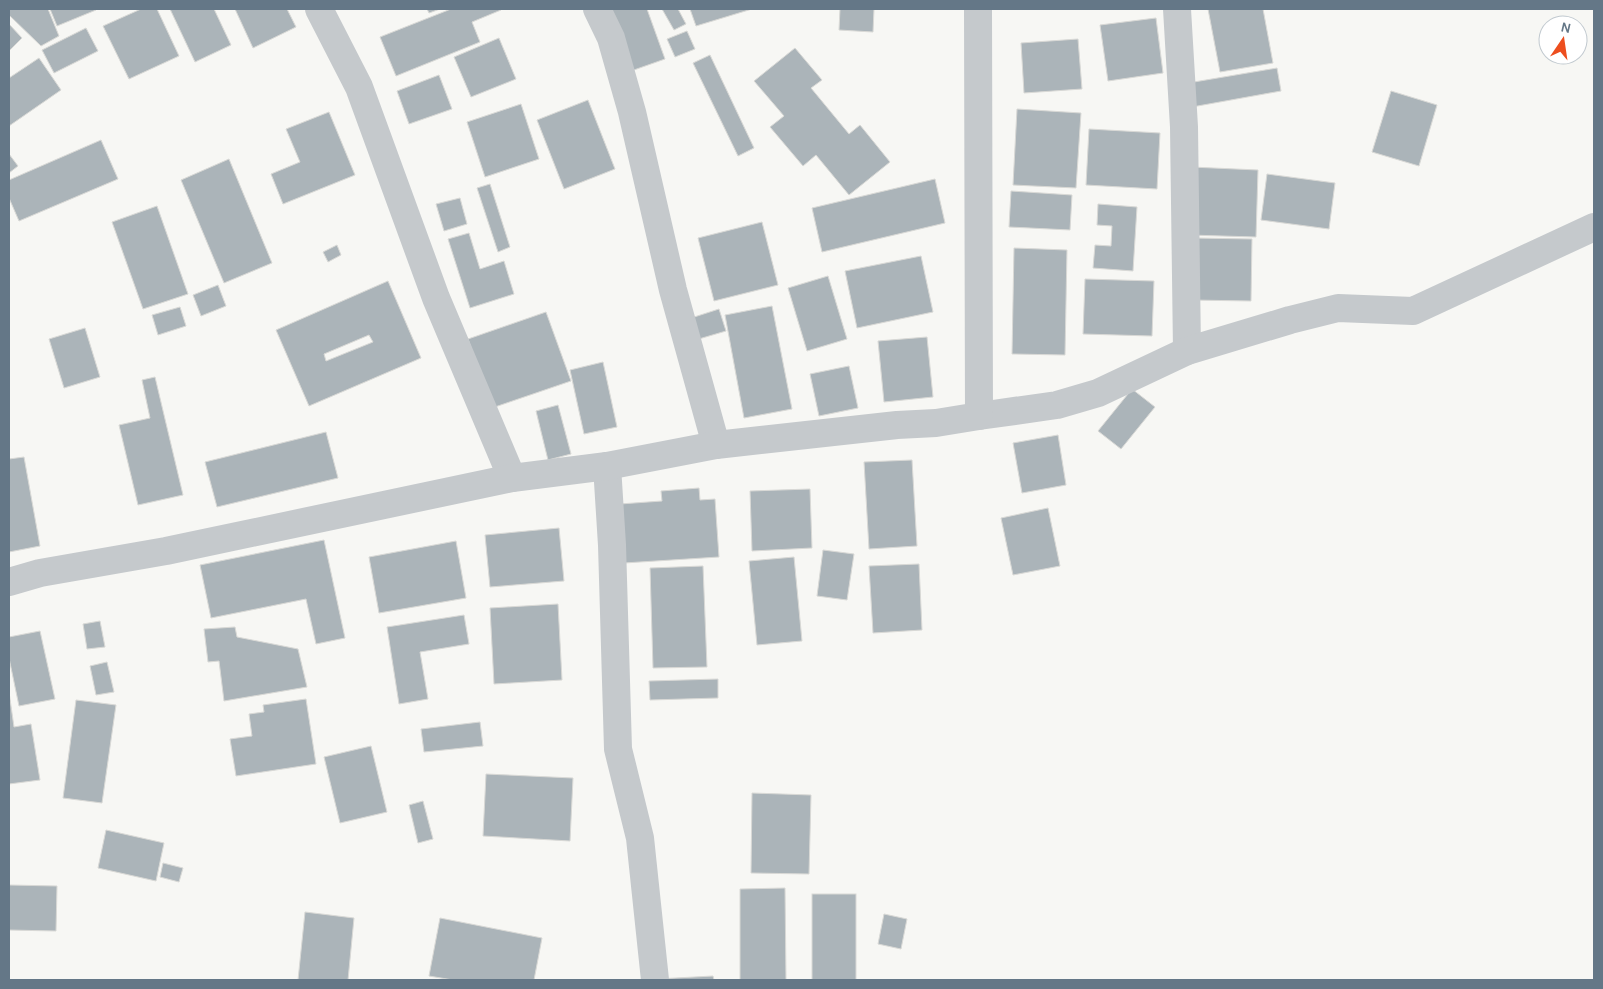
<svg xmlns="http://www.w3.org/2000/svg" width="1603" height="989" viewBox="0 0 1603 989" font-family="Karla,sans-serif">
	<rect width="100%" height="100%" fill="#f7f7f4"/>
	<g fill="#abb4b9" stroke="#d9d9d6" fill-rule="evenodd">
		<polygon points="9,9 48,9 59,36 41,46 9,15"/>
		<polygon points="50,9 96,9 96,10 57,26"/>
		<polygon points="141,9 157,9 179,56 129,79 103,26"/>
		<polygon points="170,9 214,9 231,45 195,62"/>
		<polygon points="235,9 287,9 296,27 253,48"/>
		<polygon points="427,9 440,9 429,13"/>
		<polygon points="451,9 501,9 501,10 472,22 480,42 396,76 380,37"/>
		<polygon points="609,9 647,9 665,59 631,71"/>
		<polygon points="662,9 678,9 686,24 674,30"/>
		<polygon points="690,9 752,9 696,26"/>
		<polygon points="840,9 874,9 873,32 839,30"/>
		<polygon points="1208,9 1263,9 1273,63 1220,72"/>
		<polygon points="1156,18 1163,73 1108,81 1100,25"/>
		<polygon points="9,24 22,38 9,51"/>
		<polygon points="86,28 98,51 54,73 42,50"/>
		<polygon points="687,31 695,49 675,57 667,39"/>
		<polygon points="499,38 516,79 471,97 454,57"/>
		<polygon points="1078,39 1082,89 1024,93 1021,43"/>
		<polygon points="795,48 822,80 811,88 849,134 860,125 890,162 849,195 816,155 803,166 770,127 784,116 754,81"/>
		<polygon points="710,55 754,148 738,156 693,63"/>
		<polygon points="39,58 61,90 9,126 9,78"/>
		<polygon points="1277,68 1281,91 1192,107 1188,83"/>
		<polygon points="439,75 452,109 409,124 397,91"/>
		<polygon points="1391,91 1437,105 1419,166 1372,152"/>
		<polygon points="588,100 615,169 564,189 537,120"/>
		<polygon points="521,104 539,159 485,177 467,122"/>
		<polygon points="1017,109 1081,113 1076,188 1013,185"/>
		<polygon points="329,112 355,175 283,204 271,174 300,162 286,129"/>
		<polygon points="1089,129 1160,133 1157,189 1086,185"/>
		<polygon points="101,140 118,179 19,221 9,198 9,180"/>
		<polygon points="9,154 18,166 9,173"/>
		<polygon points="229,159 272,263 224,283 181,180"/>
		<polygon points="1191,167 1258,170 1256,237 1189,235"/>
		<polygon points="1267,174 1335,183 1329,229 1261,220"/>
		<polygon points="935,179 945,223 822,252 812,208"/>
		<polygon points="490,184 510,247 498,252 477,188"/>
		<polygon points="1011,191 1072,195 1070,230 1009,227"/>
		<polygon points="460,198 467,224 444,231 436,204"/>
		<polygon points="1098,204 1137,207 1133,271 1093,268 1095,245 1111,246 1112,226 1097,225"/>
		<polygon points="157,206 188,294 143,309 112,222"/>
		<polygon points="762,222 778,285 714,301 698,238"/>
		<polygon points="469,233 480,269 504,261 514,294 470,308 448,239"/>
		<polygon points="1193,238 1252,239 1251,301 1192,300"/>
		<polygon points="337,245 341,255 328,262 323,252"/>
		<polygon points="1014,248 1067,250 1065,355 1012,354"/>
		<polygon points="921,256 933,312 857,328 845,271"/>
		<polygon points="828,276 847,339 807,351 788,288"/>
		<polygon points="1085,279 1154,281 1152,336 1083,334"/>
		<path d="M388 281 421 358 309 406 276 330ZM369 335 373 342 326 361 324 354Z"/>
		<polygon points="218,285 226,306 201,316 193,295"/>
		<polygon points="772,306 792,409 744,418 725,315"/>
		<polygon points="180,307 186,326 158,335 152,315"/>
		<polygon points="719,309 726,331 692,341 685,320"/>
		<polygon points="546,312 571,381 492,408 468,339"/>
		<polygon points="85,328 100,377 64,388 49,339"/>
		<polygon points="927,337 933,397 884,402 878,341"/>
		<polygon points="603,362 617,427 584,434 570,370"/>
		<polygon points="849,366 858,408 819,416 810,374"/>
		<polygon points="155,377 183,495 138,505 119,425 150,418 142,380"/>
		<polygon points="1132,389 1155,407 1121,449 1098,431"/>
		<polygon points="558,405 571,454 548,460 536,411"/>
		<polygon points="326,432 338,478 217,507 205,462"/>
		<polygon points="1058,435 1066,485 1022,493 1013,443"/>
		<polygon points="24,457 40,546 9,552 9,459"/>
		<polygon points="912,460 917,546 869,549 864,462"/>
		<polygon points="699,488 700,500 715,499 719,557 624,563 620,504 662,501 661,491"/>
		<polygon points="810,489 812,548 752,551 750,491"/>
		<polygon points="1048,508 1060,566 1013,575 1001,518"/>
		<polygon points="559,528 564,581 490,587 485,535"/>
		<polygon points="324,540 345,638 316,644 306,599 211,618 200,565"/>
		<polygon points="456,541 466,598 379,613 369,557"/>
		<polygon points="823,550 854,554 847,600 817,596"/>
		<polygon points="794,557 802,641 757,645 749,561"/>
		<polygon points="919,564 922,630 873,633 869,566"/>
		<polygon points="703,566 707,667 653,668 650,568"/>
		<polygon points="558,604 562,680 494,684 490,608"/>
		<polygon points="464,615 469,644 420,652 428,699 399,704 387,627"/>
		<polygon points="100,621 105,647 87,649 83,624"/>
		<polygon points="235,627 237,637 298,649 307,687 224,701 219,661 208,662 204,629"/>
		<polygon points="40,631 55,699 19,706 9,658 9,637"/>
		<polygon points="107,662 114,692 96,695 90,666"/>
		<polygon points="718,679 718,698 650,700 649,681"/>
		<polygon points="9,692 14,727 31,724 40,780 9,784"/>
		<polygon points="306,699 316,764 236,776 230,739 252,736 249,714 264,712 263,705"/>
		<polygon points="76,700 116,705 102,803 63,798"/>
		<polygon points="480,722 483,746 424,752 421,729"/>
		<polygon points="371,746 387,812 340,823 324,757"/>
		<polygon points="486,774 573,778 570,841 483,836"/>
		<polygon points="752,793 811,795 809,874 751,873"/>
		<polygon points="423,801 433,839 418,843 409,805"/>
		<polygon points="106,830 164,843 156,881 98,868"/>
		<polygon points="163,863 183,868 179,882 160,877"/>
		<polygon points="9,885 57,886 56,931 9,930"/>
		<polygon points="785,888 786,980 740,980 740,889"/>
		<rect x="812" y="894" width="44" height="86"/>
		<polygon points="305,912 354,918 348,980 298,980"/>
		<polygon points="884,914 907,919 901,949 878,944"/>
		<polygon points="440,918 542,938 534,980 453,980 429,976"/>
		<polygon points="713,976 714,980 657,980 657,979"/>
	</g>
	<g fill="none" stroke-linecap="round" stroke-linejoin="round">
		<g stroke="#c5c9cc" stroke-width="28">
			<polyline points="319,9 359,87 436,298 512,478"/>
			<polyline points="597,9 611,38 632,112 673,290 716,445"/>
			<polyline points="1177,9 1184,127 1187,351"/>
			<polyline points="979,416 1057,405 1098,393 1187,351 1290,320 1338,308 1413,311 1594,227"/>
			<polyline points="607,466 612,545 618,749 640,838 655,980"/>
			<polyline points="9,582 40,573 166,551 512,478 607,466 716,445 897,425 936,423 979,416 978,9"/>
		</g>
	</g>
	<rect width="1603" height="989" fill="none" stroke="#647787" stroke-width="20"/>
	<g transform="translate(1563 40) rotate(13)"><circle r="24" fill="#ffffff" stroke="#c1c9cf"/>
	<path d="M0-4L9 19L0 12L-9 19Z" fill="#ed4e1e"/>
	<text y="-8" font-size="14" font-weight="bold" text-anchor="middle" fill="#647787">N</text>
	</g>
</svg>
